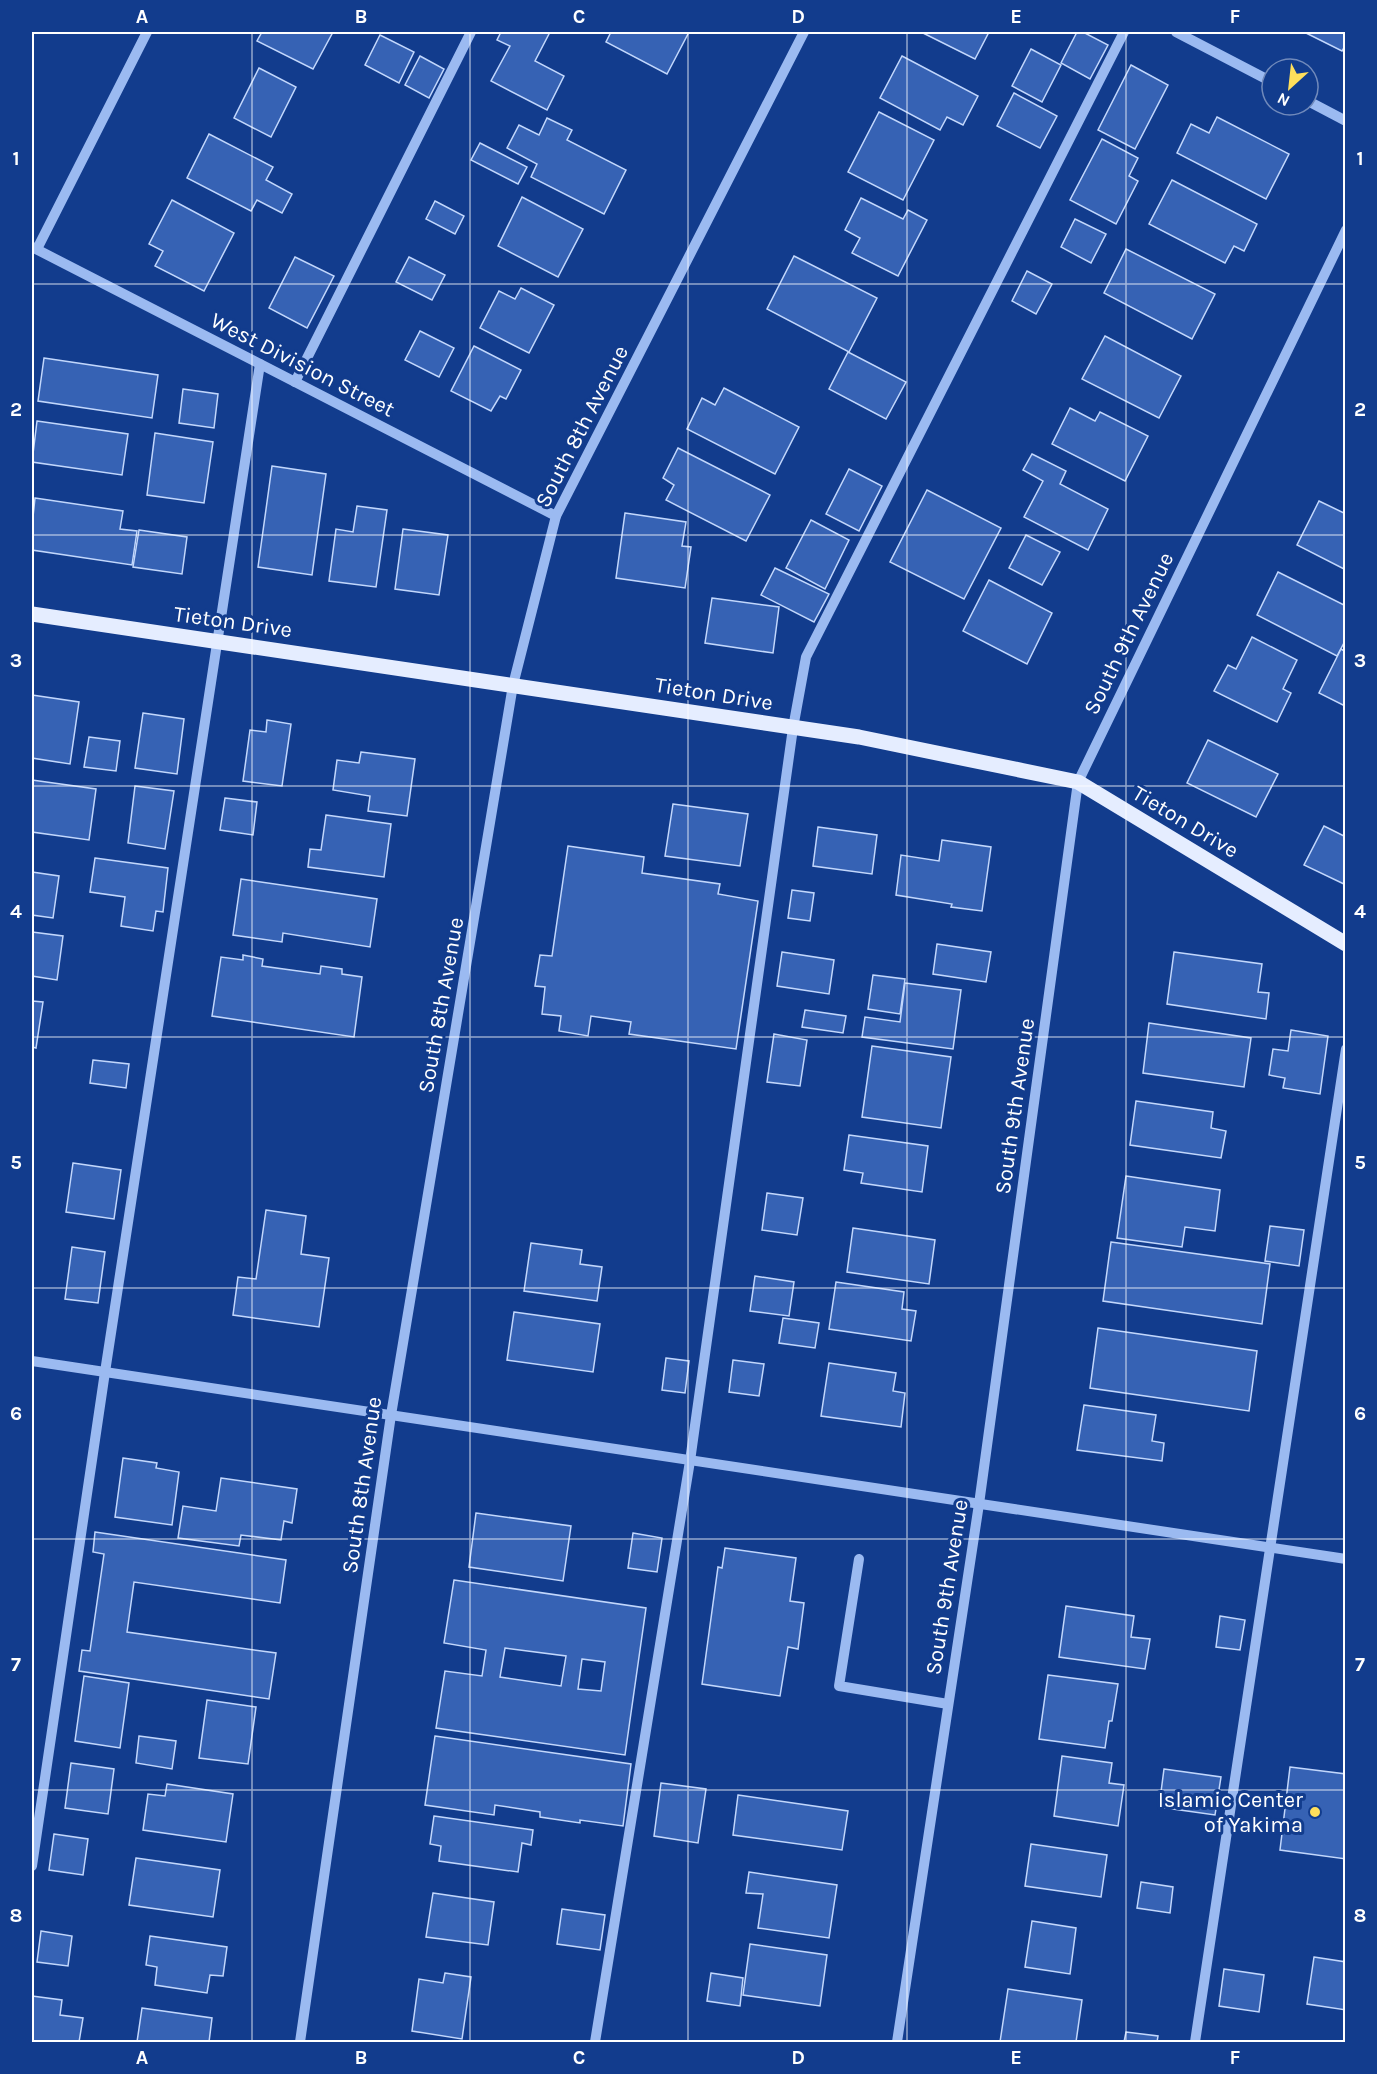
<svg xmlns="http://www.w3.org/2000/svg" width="1377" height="2074" viewBox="0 0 1377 2074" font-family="Karla,sans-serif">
	<rect width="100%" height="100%" fill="#123c8d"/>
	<g fill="#3662b4" stroke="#c2d7fc" stroke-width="1.5" fill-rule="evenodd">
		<polygon points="262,32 333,32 313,69 257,41"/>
		<polygon points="501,32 550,32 535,61 564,76 547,110 491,81 510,46 497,40"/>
		<polygon points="611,32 689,32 667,74 606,42"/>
		<polygon points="921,32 989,32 975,59"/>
		<polygon points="1077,32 1083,32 1108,45 1090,79 1061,63"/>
		<polygon points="1304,32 1346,32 1346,44 1342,51"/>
		<polygon points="380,35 414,52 399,83 365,65"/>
		<polygon points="1031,49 1061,65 1042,102 1012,86"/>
		<polygon points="420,56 444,69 429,98 405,85"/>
		<polygon points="902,56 978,96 963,125 947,117 940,130 880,98"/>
		<polygon points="1131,65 1168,85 1135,149 1098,130"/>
		<polygon points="259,68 296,87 271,137 234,118"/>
		<polygon points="1014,93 1057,116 1040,148 997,126"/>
		<polygon points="879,112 934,140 903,200 848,172"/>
		<polygon points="1217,117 1289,154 1266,199 1177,153 1191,124 1209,133"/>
		<polygon points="547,118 572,130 567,140 626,170 604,214 531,177 537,164 507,148 519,125 539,135"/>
		<polygon points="209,134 273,167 266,180 292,194 282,213 257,200 251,211 187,178"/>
		<polygon points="1102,139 1138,158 1129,176 1138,181 1116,224 1070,200"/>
		<polygon points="480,143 527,167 518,184 471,160"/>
		<polygon points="1172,180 1257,224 1244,251 1234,246 1225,263 1149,224"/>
		<polygon points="522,197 583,229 558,277 498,246"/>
		<polygon points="861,198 903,219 908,210 927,220 898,276 852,253 860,238 845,230"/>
		<polygon points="172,200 234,233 204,291 155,266 163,251 149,244"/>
		<polygon points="435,201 464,216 455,234 426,219"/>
		<polygon points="1075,219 1106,234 1091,263 1061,247"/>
		<polygon points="1126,249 1215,294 1192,339 1104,293"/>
		<polygon points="794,256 877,298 849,352 767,309"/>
		<polygon points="295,257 334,276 307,328 269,308"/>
		<polygon points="409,257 445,275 432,300 396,282"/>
		<polygon points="1027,271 1052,284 1036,314 1012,301"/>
		<polygon points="521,288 554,305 529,353 480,328 499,291 515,299"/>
		<polygon points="420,331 454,348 439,377 405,360"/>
		<polygon points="1105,336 1181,376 1159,418 1082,379"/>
		<polygon points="474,346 521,370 506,399 500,396 491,411 451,391"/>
		<polygon points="848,352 906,382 886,419 829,389"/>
		<polygon points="44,358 158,375 152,418 38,401"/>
		<polygon points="724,388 799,427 775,474 687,429 702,398 715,405"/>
		<polygon points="183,389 218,394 214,428 179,423"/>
		<polygon points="1070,408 1095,421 1100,412 1148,436 1125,481 1052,444"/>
		<polygon points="37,421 128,434 122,475 32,462"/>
		<polygon points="155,433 213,442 204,503 147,495"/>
		<polygon points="678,448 770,495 746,541 666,500 674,485 663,478"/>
		<polygon points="1032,454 1066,471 1060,484 1108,509 1088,550 1024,517 1043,481 1023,470"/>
		<polygon points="272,466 326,474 312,575 258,567"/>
		<polygon points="849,469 882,486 859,531 826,514"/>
		<polygon points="927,490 1001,528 964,599 890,562"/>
		<polygon points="35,498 123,511 120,529 137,531 132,565 32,550 32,526"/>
		<polygon points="1319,501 1346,514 1346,570 1297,545"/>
		<polygon points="357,506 387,510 376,587 329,581 336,529 353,532"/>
		<polygon points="625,513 686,522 682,546 691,547 685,588 616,578"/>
		<polygon points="811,520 849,540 825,589 786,568"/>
		<polygon points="403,529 448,535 439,595 395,589"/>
		<polygon points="139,530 187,537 182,574 133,567"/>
		<polygon points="1026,535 1060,552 1042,585 1009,568"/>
		<polygon points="775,568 829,594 814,622 761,595"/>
		<polygon points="1278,572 1346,606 1346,639 1337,656 1257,615"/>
		<polygon points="989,580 1052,613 1027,664 963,631"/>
		<polygon points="712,598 779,607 773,653 705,643"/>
		<polygon points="1252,637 1297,660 1283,689 1291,693 1277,722 1214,691 1228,665 1236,669"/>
		<polygon points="1341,649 1346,652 1345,706 1319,693"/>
		<polygon points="32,695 79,702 70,764 32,758"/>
		<polygon points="143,713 184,719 177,774 135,768"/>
		<polygon points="267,720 291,724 282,786 243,781 250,730 266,732"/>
		<polygon points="89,737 120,741 116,771 84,767"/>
		<polygon points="1208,740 1278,774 1256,817 1187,783"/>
		<polygon points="361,752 415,759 407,816 368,811 370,796 333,790 337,760 359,763"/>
		<polygon points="32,780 96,789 89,840 32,832"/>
		<polygon points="135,786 174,791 165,849 128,843"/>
		<polygon points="225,798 257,802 253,835 220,830"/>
		<polygon points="673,804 748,814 740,866 665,856"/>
		<polygon points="326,815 391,824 384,877 308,867 310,849 321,850"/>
		<polygon points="1324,826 1346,837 1346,885 1304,865"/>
		<polygon points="818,827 877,835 872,874 813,866"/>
		<polygon points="942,840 991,847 982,911 951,907 952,904 896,895 901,855 939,861"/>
		<polygon points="568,846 644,857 642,873 720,884 718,894 758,901 736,1049 629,1034 631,1022 591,1016 588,1036 559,1031 561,1016 542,1014 545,987 535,986 540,955 552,956"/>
		<polygon points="95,858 168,868 163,912 156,911 153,931 121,926 125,897 90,892"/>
		<polygon points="32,872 59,876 53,918 32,915"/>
		<polygon points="241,879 377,899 370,947 283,933 282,942 233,935"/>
		<polygon points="792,890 814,893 810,921 788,918"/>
		<polygon points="32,932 63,936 57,980 32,976"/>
		<polygon points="937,944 991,952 986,982 933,974"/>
		<polygon points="782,952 834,960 829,994 777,986"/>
		<polygon points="1174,952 1262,964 1258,992 1269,993 1266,1019 1167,1004"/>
		<polygon points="243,955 263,959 262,966 320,974 321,966 342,969 342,974 362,977 354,1037 212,1016 221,957 243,960"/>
		<polygon points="873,975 905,979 900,1014 868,1009"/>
		<polygon points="905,983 961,990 953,1049 862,1037 865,1017 900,1022"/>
		<polygon points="32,1001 43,1002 36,1048 32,1047"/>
		<polygon points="805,1010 846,1016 843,1033 802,1027"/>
		<polygon points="1149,1023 1251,1038 1244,1087 1143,1073"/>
		<polygon points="1291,1030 1328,1036 1320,1094 1283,1088 1285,1078 1269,1075 1273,1049 1288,1051"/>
		<polygon points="774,1034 807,1040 800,1086 767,1082"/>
		<polygon points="872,1046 951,1057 941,1128 862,1117"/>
		<polygon points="93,1060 129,1064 126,1088 90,1083"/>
		<polygon points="1136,1101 1213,1112 1211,1128 1226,1131 1221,1158 1130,1145"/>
		<polygon points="849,1135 928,1146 922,1192 861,1183 863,1173 844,1170"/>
		<polygon points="73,1163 121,1170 114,1219 66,1212"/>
		<polygon points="1126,1176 1220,1190 1215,1231 1185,1227 1182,1247 1117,1238"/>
		<polygon points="767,1193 803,1198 797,1235 762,1230"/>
		<polygon points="266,1210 306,1216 301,1254 329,1258 319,1327 233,1315 238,1277 256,1279"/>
		<polygon points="1270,1226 1304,1230 1299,1266 1265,1261"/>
		<polygon points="853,1228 935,1240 929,1284 847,1272"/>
		<polygon points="1111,1242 1270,1264 1262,1324 1103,1301"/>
		<polygon points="531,1243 582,1250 580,1264 602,1267 597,1301 524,1291"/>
		<polygon points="72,1247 105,1252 98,1303 65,1299"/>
		<polygon points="755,1276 794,1282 789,1316 750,1311"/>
		<polygon points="836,1282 904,1292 902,1309 916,1311 911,1341 829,1329"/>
		<polygon points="514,1312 600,1324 593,1372 507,1360"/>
		<polygon points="783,1318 819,1323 815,1348 779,1343"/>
		<polygon points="1098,1328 1257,1351 1249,1411 1090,1388"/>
		<polygon points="666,1358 689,1361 685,1393 662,1390"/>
		<polygon points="733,1360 764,1364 759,1396 729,1392"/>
		<polygon points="829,1363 896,1373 893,1391 905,1393 901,1427 821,1416"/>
		<polygon points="1084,1405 1156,1415 1152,1441 1164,1443 1162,1461 1077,1450"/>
		<polygon points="123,1458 157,1463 156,1468 179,1472 172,1525 115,1517"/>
		<polygon points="221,1478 297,1489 292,1523 284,1521 281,1540 241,1535 239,1546 178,1538 183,1506 216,1511"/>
		<polygon points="476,1513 571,1526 563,1581 469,1567"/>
		<polygon points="95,1532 286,1560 280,1603 134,1582 127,1632 276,1653 269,1699 79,1671 82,1650 90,1651 104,1554 93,1552"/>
		<polygon points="633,1533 662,1538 657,1572 628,1568"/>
		<polygon points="725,1548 796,1558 790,1601 804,1603 798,1649 788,1647 780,1696 702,1684 718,1567 722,1568"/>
		<path d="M454 1580 646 1608 625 1755 436 1728 445 1671 482 1676 486 1650 444 1643ZM505 1648 566 1656 561 1686 500 1677ZM582 1659 605 1662 601 1691 578 1689Z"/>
		<polygon points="1066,1606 1134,1616 1131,1637 1150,1639 1145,1669 1059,1657"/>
		<polygon points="1220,1616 1245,1620 1240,1650 1216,1647"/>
		<polygon points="1048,1675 1118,1684 1112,1721 1109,1721 1105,1748 1039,1739"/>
		<polygon points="84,1676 129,1683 120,1748 75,1741"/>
		<polygon points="207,1700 256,1707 248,1764 199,1758"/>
		<polygon points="139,1736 176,1741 172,1769 136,1763"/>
		<polygon points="435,1736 631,1764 623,1826 580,1820 580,1823 540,1817 540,1812 495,1805 494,1815 425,1805"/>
		<polygon points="1062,1756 1112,1763 1109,1783 1124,1785 1118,1826 1054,1816"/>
		<polygon points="71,1763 114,1769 108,1814 65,1808"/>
		<polygon points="1290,1767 1346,1774 1346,1859 1280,1850"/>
		<polygon points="1164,1769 1221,1777 1215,1815 1159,1807"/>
		<polygon points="661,1783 706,1789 698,1843 654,1836"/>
		<polygon points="167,1784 233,1794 226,1842 143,1830 148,1794 165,1796"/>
		<polygon points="738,1795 848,1811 842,1850 733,1835"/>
		<polygon points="434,1816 533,1830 531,1845 522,1843 518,1872 439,1861 441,1846 430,1844"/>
		<polygon points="54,1834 88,1839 83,1875 49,1870"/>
		<polygon points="1031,1844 1107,1855 1101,1897 1025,1886"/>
		<polygon points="136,1858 220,1870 213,1917 129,1905"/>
		<polygon points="749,1872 837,1885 829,1938 758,1928 763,1894 746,1893"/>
		<polygon points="1141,1882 1173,1887 1170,1913 1137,1908"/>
		<polygon points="433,1893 494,1902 488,1945 426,1937"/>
		<polygon points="562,1909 605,1915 600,1950 557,1944"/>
		<polygon points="1032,1921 1076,1928 1070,1974 1025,1967"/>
		<polygon points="41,1931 72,1936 68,1966 37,1962"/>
		<polygon points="150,1936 227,1947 223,1976 210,1975 207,1993 155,1985 157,1967 146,1965"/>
		<polygon points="750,1944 827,1955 820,2006 743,1995"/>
		<polygon points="1314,1957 1346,1962 1346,2010 1307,2004"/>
		<polygon points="1224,1969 1264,1975 1259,2012 1219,2006"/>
		<polygon points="445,1973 471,1977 462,2039 412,2031 419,1979 443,1983"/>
		<polygon points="711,1973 743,1978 740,2006 707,2001"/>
		<polygon points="1008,1989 1082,2000 1076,2042 1000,2042"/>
		<polygon points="32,1996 62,2000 60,2015 83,2018 79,2042 32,2042"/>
		<polygon points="142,2008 212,2018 209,2042 137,2042"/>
		<polygon points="1126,2032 1158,2036 1157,2042 1124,2042"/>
	</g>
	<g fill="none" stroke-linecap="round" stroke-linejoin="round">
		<g stroke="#9bbaf1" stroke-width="10">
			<polyline points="1176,32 1272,82"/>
			<polyline points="1308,101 1346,121"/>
			<polyline points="32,247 556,516"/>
			<polyline points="37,249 147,32"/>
			<polyline points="295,382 471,32"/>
			<polyline points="32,1361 1346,1559"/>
			<polyline points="859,1559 839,1686 948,1704"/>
			<polyline points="32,1866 105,1372 260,364"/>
			<polyline points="300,2042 391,1415 513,685 556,516 804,32"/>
			<polyline points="595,2042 690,1461 793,728 806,657 1124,32"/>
			<polyline points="897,2042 979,1504 1078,782 1346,230"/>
			<polyline points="1195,2042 1346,1049"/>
		</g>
		<polyline stroke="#e5edff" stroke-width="15" points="32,614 859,737 1078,782 1346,944"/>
	</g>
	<path fill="none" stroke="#fff" stroke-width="1.5" stroke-opacity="0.55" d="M252 32V2042M470 32V2042M688 32V2042M907 32V2042M1126 32V2042M32 284H1346M32 535H1346M32 786H1346M32 1037H1346M32 1288H1346M32 1539H1346M32 1790H1346"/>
	<circle fill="#ffdf5b" stroke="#123c8d" stroke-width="2" cx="1315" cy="1812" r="6"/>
	<g text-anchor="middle" stroke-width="6" stroke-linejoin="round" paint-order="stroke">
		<g font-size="22" fill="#fff" stroke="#123c8d">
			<text transform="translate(303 364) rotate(27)" y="8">West Division Street</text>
			<text transform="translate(581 426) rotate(-63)" y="8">South 8th Avenue</text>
			<text transform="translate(233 621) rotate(8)" y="8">Tieton Drive</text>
			<text transform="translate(1128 633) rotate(-64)" y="8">South 9th Avenue</text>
			<text transform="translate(714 693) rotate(9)" y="8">Tieton Drive</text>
			<text transform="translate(1186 821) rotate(31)" y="8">Tieton Drive</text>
			<text transform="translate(440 1005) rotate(-80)" y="8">South 8th Avenue</text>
			<text transform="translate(1014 1106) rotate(-82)" y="8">South 9th Avenue</text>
			<text transform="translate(361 1485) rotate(-82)" y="8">South 8th Avenue</text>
			<text transform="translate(946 1587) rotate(-81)" y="8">South 9th Avenue</text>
		</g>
		<g font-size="22" fill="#fff" stroke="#123c8d" text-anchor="end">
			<text x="1303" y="1807">Islamic Center<tspan x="1303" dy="25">of Yakima</tspan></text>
		</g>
	</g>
	<rect width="1377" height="2074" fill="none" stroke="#123c8d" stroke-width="66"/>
	<g transform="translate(1290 87) rotate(207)"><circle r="28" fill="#123c8d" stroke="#718abb" stroke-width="1.5"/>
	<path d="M0-4.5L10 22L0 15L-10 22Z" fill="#ffdf5b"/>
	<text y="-9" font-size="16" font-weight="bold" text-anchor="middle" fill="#ffffff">N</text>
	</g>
	<rect x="33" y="33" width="1311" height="2008" fill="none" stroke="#fff" stroke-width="2"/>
	<g font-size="20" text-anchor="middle" font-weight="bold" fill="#fff">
		<text x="142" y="23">A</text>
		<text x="361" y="23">B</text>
		<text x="579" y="23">C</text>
		<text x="798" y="23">D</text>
		<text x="1016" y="23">E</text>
		<text x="1235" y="23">F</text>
		<text x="16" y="165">1</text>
		<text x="1360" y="165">1</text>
		<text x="16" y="416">2</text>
		<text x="1360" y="416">2</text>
		<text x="16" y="667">3</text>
		<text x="1360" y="667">3</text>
		<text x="16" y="918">4</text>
		<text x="1360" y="918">4</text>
		<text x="16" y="1169">5</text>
		<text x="1360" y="1169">5</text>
		<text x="16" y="1420">6</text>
		<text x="1360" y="1420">6</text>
		<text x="16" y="1671">7</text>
		<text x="1360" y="1671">7</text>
		<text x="16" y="1922">8</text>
		<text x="1360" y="1922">8</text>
		<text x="142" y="2064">A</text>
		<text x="361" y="2064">B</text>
		<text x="579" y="2064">C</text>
		<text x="798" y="2064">D</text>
		<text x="1016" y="2064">E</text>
		<text x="1235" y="2064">F</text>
	</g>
</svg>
